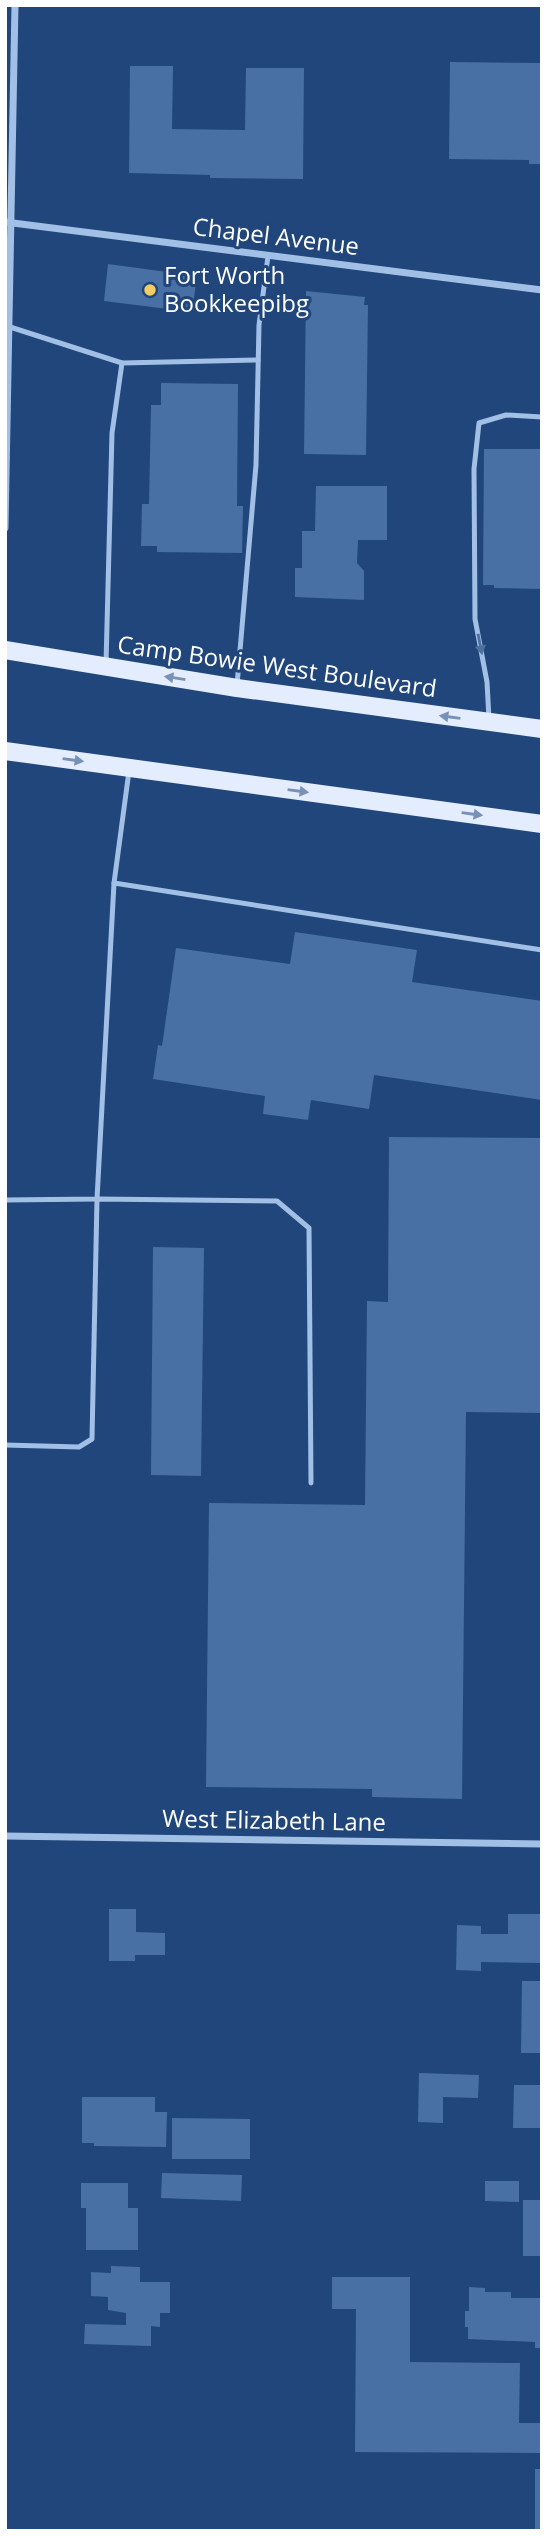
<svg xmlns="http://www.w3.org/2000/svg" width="547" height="2536" viewBox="0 0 547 2536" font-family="'Open Sans',sans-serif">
	<rect width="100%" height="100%" fill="#20467b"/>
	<g fill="#4970a4">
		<polygon points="450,62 542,63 542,164 529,164 529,160 449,159"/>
		<polygon points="130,66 173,66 172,129 245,130 246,68 304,68 303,179 210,178 210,175 129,173"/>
		<polygon points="108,264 197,276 192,312 104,301"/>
		<polygon points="306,291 365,297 364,305 368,305 366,455 304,454"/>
		<polygon points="161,383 238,384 237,506 243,506 242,553 157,552 157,546 141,546 142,504 149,504 151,405 161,405"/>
		<polygon points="484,449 542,449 542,589 494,588 494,585 483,585"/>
		<polygon points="316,486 387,486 387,540 358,540 357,563 364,571 364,600 295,597 295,568 302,568 302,531 315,531"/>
		<polygon points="295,932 417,950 412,982 542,1001 542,1100 374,1075 369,1109 311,1100 308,1120 263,1114 265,1096 153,1079 158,1045 162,1046 176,948 290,964"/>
		<polygon points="389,1137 542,1138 542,1413 466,1412 462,1799 372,1797 372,1789 206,1787 209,1503 365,1505 367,1301 388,1302"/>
		<polygon points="153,1247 204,1248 201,1476 151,1475"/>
		<polygon points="109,1909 136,1909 136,1932 165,1933 165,1955 135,1955 135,1961 109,1961"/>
		<polygon points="508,1914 542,1914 542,1963 481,1962 481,1971 456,1970 457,1925 481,1926 481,1934 508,1934"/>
		<polygon points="522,1981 542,1981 542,2053 521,2053"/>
		<polygon points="419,2073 479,2075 478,2098 443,2097 443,2123 418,2122"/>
		<polygon points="514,2085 542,2085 542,2128 513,2128"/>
		<polygon points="82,2097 155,2097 155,2112 167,2112 166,2147 94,2146 94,2143 82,2143"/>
		<polygon points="172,2118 250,2119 250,2159 172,2159"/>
		<polygon points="162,2173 242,2175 241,2201 161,2198"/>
		<polygon points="485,2181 519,2181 519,2202 485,2201"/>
		<polygon points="81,2183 128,2183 128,2208 138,2208 138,2250 86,2250 86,2208 81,2208"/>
		<rect x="523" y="2200" width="19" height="56"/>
		<polygon points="111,2266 140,2267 140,2282 170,2282 170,2313 160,2313 160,2327 151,2326 151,2346 84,2344 85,2324 126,2325 126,2313 108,2310 108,2297 91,2296 91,2272 111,2273"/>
		<polygon points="332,2277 410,2277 410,2362 520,2363 519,2423 542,2423 542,2453 355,2452 356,2309 332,2309"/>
		<polygon points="469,2287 485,2288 485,2292 511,2292 511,2298 542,2298 542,2348 535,2348 535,2342 468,2339 468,2327 465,2327 465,2311 469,2311"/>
		<rect x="535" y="2469" width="7" height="62"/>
	</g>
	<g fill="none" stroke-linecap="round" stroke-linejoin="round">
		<g stroke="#a2c0e6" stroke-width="5">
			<polyline points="10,327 122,363"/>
			<polyline points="106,664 112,433 122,363 258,360"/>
			<polyline points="237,685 256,465 259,325 268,256"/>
			<polyline points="489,719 487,682 475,619 474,469 479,423 506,415 542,417"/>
			<polyline points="129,771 114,883 542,950"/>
			<polyline points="5,1200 97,1199 114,883"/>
			<polyline points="5,1445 79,1447 92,1439 97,1199 277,1201 309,1228 311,1483"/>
		</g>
		<g stroke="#a2c0e6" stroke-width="7">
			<polyline points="5,222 542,290"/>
			<polyline points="5,528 15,5"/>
			<polyline points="5,1836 542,1844"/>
		</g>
		<g stroke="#e3edfd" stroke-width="18">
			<polyline points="5,650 237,688 542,729"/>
			<polyline points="5,751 542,824"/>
		</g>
	</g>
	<defs><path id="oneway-solid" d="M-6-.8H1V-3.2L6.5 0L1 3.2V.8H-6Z" transform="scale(1.75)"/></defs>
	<use fill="#4e71a0" href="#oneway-solid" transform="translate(480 644) rotate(79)"/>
	<g fill="#7891b6">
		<use href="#oneway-solid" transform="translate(175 678) rotate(-171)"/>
		<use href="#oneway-solid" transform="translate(450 717) rotate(-172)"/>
		<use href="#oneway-solid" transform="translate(73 760) rotate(8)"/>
		<use href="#oneway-solid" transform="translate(298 791) rotate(8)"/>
		<use href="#oneway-solid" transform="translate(472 814) rotate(8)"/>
	</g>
	<circle fill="#f3cc63" stroke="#20467b" stroke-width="2.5" cx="150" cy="290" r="7"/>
	<g text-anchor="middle" stroke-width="6" stroke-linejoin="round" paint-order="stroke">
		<g font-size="24" fill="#fff" stroke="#20467b">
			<text transform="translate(276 237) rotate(7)" y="8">Chapel Avenue</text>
			<text transform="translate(277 667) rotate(8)" y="8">Camp Bowie West Boulevard</text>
			<text transform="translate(274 1821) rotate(1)" y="8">West Elizabeth Lane</text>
		</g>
		<g font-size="24" fill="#fff" stroke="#20467b" text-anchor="start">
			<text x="164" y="284">Fort Worth<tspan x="164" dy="28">Bookkeepibg</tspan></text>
		</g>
	</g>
	<rect width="547" height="2536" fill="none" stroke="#ffffff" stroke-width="14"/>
</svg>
